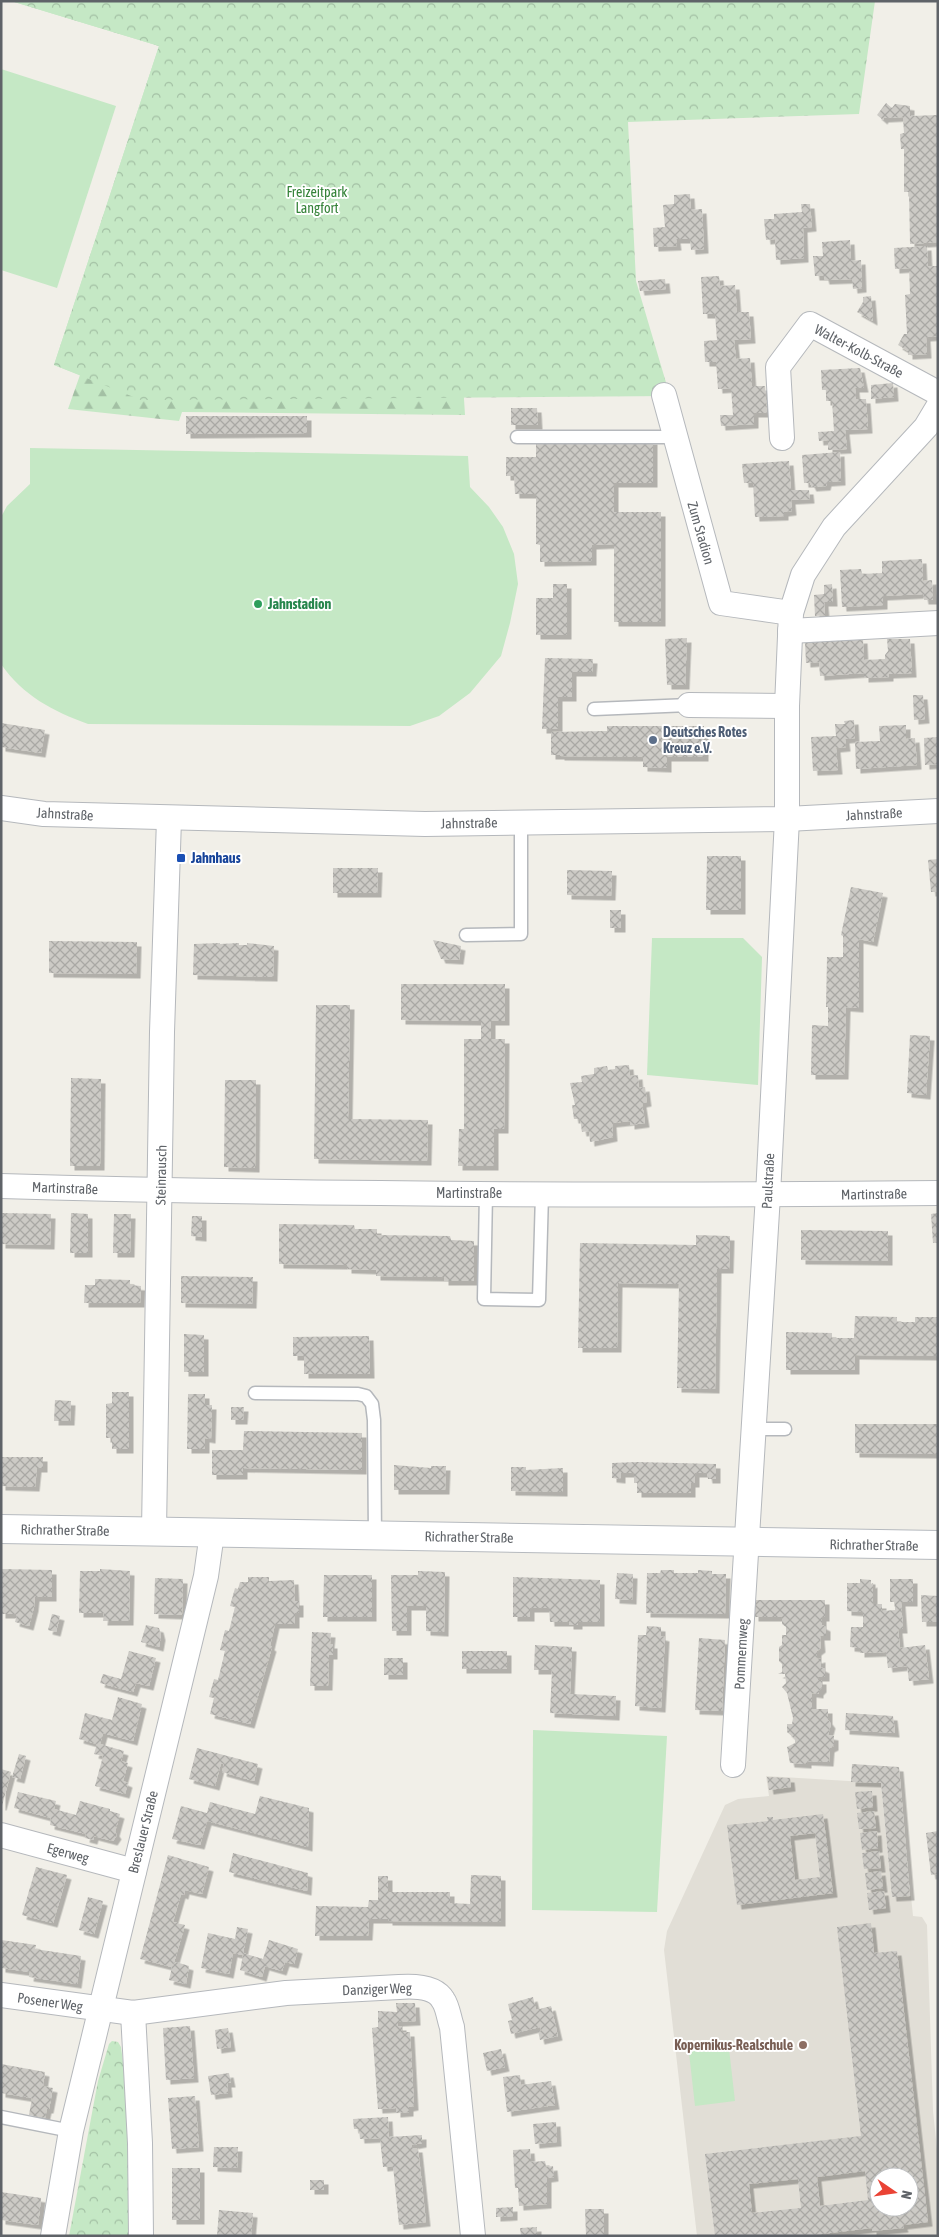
<svg xmlns="http://www.w3.org/2000/svg" width="939" height="2237" viewBox="0 0 939 2237" font-family="'Asap Condensed',sans-serif">
	<defs>
		<pattern id="forest-firs" width="22" height="20" patternUnits="userSpaceOnUse" patternTransform="scale(1.25)"><rect width="22" height="20" fill="#c5e8c5"/><path d="M5 1l3.5 6h-7zM16 11l3.5 6h-7z" fill="#a3c0a4"/></pattern>
		<pattern id="park-crowns" width="20" height="18" patternUnits="userSpaceOnUse" patternTransform="scale(1.25)"><rect width="20" height="18" fill="#c5e8c5"/><path d="M2 6a3 3 0 1 1 6 0M12 15a3 3 0 1 1 6 0" fill="none" stroke="#a3c0a4"/></pattern>
		<pattern id="building-cross-hatch" width="8" height="8" patternUnits="userSpaceOnUse" patternTransform="scale(1.25)"><rect width="8" height="8" fill="#cccac5"/><path d="M0 0l8 8M0 8l8-8" fill="none" stroke="#a9a8a4"/></pattern>
		<filter id="shadow"><feDropShadow dx="4.5" dy="4.5" stdDeviation="0" flood-color="#0004"/></filter>
	</defs>
	<rect width="100%" height="100%" fill="#f1efe8"/>
	<path fill="#e1ded6" fill-rule="evenodd" d="M766 1776 881 1783 892 1897 911 1896 913 1916 922 1917 927 1925 933 2111 938 2159V2236H697L664 1950 667 1931 725 1805 738 1799 769 1796ZM879 2177H909V2207H879Z"/>
	<g fill="#c5e8c5">
		<polygon points="1,69 116,106 57,288 1,270"/>
		<path d="M30 448 468 456 470 487 489 507 503 527 514 554 518 584 510 623 501 656 470 693 439 716 410 726 88 724C53 711 23 696 1 664V517L7 506 30 484Z"/>
		<polygon points="652,938 743,938 762,957 758,1085 647,1075"/>
		<polygon points="533,1730 667,1736 657,1912 532,1910"/>
		<polygon points="728,2040 735,2101 695,2106 688,2044"/>
	</g>
	<polygon fill="url(#forest-firs)" points="11,1 634,1 463,383 465,415 182,412 179,421 68,409 80,375 54,365 159,46"/>
	<g fill="url(#park-crowns)">
		<polygon points="11,1 875,1 859,114 628,122 636,281 670,396 141,400 54,365 159,46"/>
		<polygon points="112,2041 118,2042 121,2047 127,2093 132,2236 69,2236 98,2081 109,2044"/>
	</g>
	<g fill="url(#building-cross-hatch)" fill-rule="evenodd" filter="url(#shadow)">
		<polygon points="886,103 892,108 895,104 910,106 910,116 938,115 938,242 910,244 909,192 904,192 904,149 901,149 900,134 904,133 903,117 884,118 883,120 877,115"/>
		<polygon points="690,194 691,210 702,209 704,249 691,250 690,239 676,239 677,246 654,247 653,228 665,227 663,205 674,204 674,195"/>
		<polygon points="801,204 810,204 812,227 803,228 804,258 776,260 775,239 766,240 764,219 774,219 774,214 802,212"/>
		<polygon points="850,240 851,261 861,260 862,288 853,289 852,279 825,280 824,276 815,276 813,256 823,256 822,242"/>
		<polygon points="927,246 928,266 938,266 938,336 926,337 927,354 908,355 908,351 898,345 904,334 907,334 905,295 910,294 909,268 895,269 894,248"/>
		<polygon points="719,276 720,286 735,285 737,312 749,312 751,339 734,340 736,359 750,358 752,386 765,386 767,413 754,413 754,424 721,426 720,415 733,415 731,388 718,389 716,362 705,362 704,341 717,340 715,314 703,314 701,277"/>
		<polygon points="665,279 666,289 640,291 638,281"/>
		<polygon points="871,296 873,321 857,312 863,302 863,297"/>
		<polygon points="860,368 864,388 855,388 856,399 866,399 868,429 845,430 847,449 828,450 828,440 819,441 818,432 834,431 832,401 826,401 826,390 822,390 821,370"/>
		<polygon points="893,383 894,397 871,399 871,385"/>
		<polygon points="511,408 537,408 538,425 511,425"/>
		<polygon points="186,416 307,416 307,433 186,434"/>
		<polygon points="536,440 653,440 653,483 614,483 614,512 661,512 661,622 614,622 614,544 592,545 592,561 540,562 540,545 536,544 536,494 515,494 514,476 506,476 506,457 536,457"/>
		<polygon points="840,452 841,481 827,482 826,486 812,487 810,483 804,483 802,455"/>
		<polygon points="789,461 791,490 809,490 810,499 791,500 792,511 784,512 784,516 755,517 753,483 744,483 742,464"/>
		<polygon points="922,559 923,581 932,580 933,600 924,600 923,594 883,596 883,605 842,607 840,570 861,569 862,574 882,573 882,561"/>
		<polygon points="553,584 567,584 567,635 536,635 536,598 553,598"/>
		<polygon points="832,584 833,602 824,602 825,615 815,616 814,595 824,594 824,585"/>
		<polygon points="687,638 685,685 667,685 665,639"/>
		<polygon points="863,639 864,660 885,659 885,655 888,651 887,639 910,639 912,673 889,674 889,677 864,678 864,673 820,676 819,662 806,663 805,642"/>
		<polygon points="545,658 593,659 592,672 572,672 572,697 558,697 558,729 542,729"/>
		<polygon points="913,695 923,695 925,719 914,720"/>
		<polygon points="854,720 855,738 845,739 846,747 836,748 838,770 813,771 811,737 836,736 835,724 845,724 844,721"/>
		<polygon points="1,723 45,730 41,753 1,747"/>
		<polygon points="906,725 906,739 915,738 917,765 856,769 855,742 880,741 879,726"/>
		<polygon points="607,726 704,726 704,757 667,757 667,768 643,767 643,757 560,756 560,755 551,755 551,732 607,731"/>
		<polygon points="938,737 938,764 925,765 924,738"/>
		<polygon points="707,856 741,856 741,910 706,910"/>
		<polygon points="938,859 938,892 931,892 928,860"/>
		<polygon points="333,868 378,868 377,893 333,893"/>
		<polygon points="567,870 612,871 611,896 567,895"/>
		<polygon points="851,887 883,893 873,942 859,939 859,1008 846,1007 844,1075 811,1075 812,1025 828,1026 828,1007 826,1007 827,957 843,957 843,936 841,935"/>
		<rect x="610" y="910" width="11" height="18"/>
		<polygon points="433,940 461,946 459,960 441,959"/>
		<polygon points="49,941 137,942 136,974 49,973"/>
		<polygon points="220,943 220,944 239,943 239,945 247,945 247,943 274,946 273,977 193,975 194,944"/>
		<polygon points="401,984 505,984 505,1021 491,1021 491,1039 505,1039 504,1129 494,1129 494,1166 458,1166 459,1129 464,1129 464,1039 481,1039 481,1021 401,1020"/>
		<polygon points="316,1005 350,1005 348,1119 428,1120 427,1161 314,1159"/>
		<polygon points="910,1035 930,1036 926,1095 907,1093"/>
		<polygon points="629,1065 630,1076 638,1075 639,1088 645,1087 647,1102 642,1103 645,1123 630,1125 630,1121 612,1123 613,1137 590,1142 589,1131 582,1132 580,1119 574,1119 572,1105 575,1105 570,1083 582,1082 581,1076 594,1074 594,1068 607,1066 608,1070 615,1069 615,1066"/>
		<polygon points="71,1078 101,1079 100,1166 70,1166"/>
		<polygon points="225,1080 256,1080 255,1168 224,1167"/>
		<polygon points="1,1213 51,1214 50,1245 1,1244"/>
		<polygon points="71,1213 88,1214 88,1253 70,1253"/>
		<polygon points="938,1213 938,1243 933,1243 931,1214"/>
		<polygon points="114,1214 131,1214 130,1253 113,1253"/>
		<polygon points="192,1216 202,1216 202,1237 191,1236"/>
		<polygon points="279,1224 354,1225 355,1229 377,1229 377,1235 450,1236 451,1240 474,1241 474,1281 444,1281 444,1277 376,1276 376,1270 347,1269 347,1265 279,1264"/>
		<polygon points="801,1230 888,1231 888,1261 801,1260"/>
		<polygon points="696,1235 730,1236 729,1269 717,1269 715,1389 677,1388 679,1284 618,1283 617,1348 578,1348 580,1243 696,1245"/>
		<polygon points="181,1276 253,1277 252,1304 181,1303"/>
		<polygon points="95,1279 130,1280 130,1285 141,1286 140,1303 84,1303 85,1285 95,1285"/>
		<polygon points="855,1316 897,1317 897,1322 915,1322 915,1317 938,1317 938,1356 855,1355 855,1370 786,1370 786,1332 832,1333 832,1338 854,1338"/>
		<polygon points="184,1334 204,1335 204,1372 184,1372"/>
		<polygon points="369,1336 370,1374 304,1374 304,1356 293,1356 293,1337"/>
		<polygon points="112,1392 129,1392 129,1449 112,1449 112,1438 106,1438 106,1404 112,1403"/>
		<polygon points="188,1394 205,1394 205,1405 212,1405 211,1439 205,1438 205,1449 187,1449"/>
		<polygon points="55,1400 71,1401 70,1421 54,1421"/>
		<polygon points="231,1407 244,1407 243,1420 231,1420"/>
		<polygon points="855,1424 938,1424 938,1454 855,1453"/>
		<polygon points="244,1431 362,1433 362,1470 243,1468 243,1475 212,1475 212,1450 243,1450"/>
		<polygon points="1,1457 43,1457 43,1468 37,1468 35,1487 1,1486"/>
		<polygon points="637,1462 716,1464 716,1479 708,1479 707,1473 695,1473 695,1483 691,1483 691,1493 637,1493 637,1483 634,1483 634,1473 621,1473 621,1479 612,1478 612,1463"/>
		<polygon points="394,1465 431,1468 431,1466 446,1466 445,1490 394,1490"/>
		<polygon points="511,1467 526,1467 526,1470 563,1468 563,1492 511,1491"/>
		<polygon points="1,1569 52,1570 52,1597 35,1597 34,1607 29,1626 15,1622 17,1614 1,1614"/>
		<polygon points="100,1569 130,1571 129,1621 103,1621 104,1613 79,1613 80,1571 100,1571"/>
		<polygon points="661,1570 674,1570 674,1573 698,1573 698,1570 712,1571 712,1574 726,1574 725,1614 646,1613 647,1573 660,1573"/>
		<polygon points="418,1571 445,1572 444,1632 426,1631 426,1606 407,1606 407,1631 392,1631 391,1575 418,1575"/>
		<polygon points="617,1573 633,1574 632,1600 615,1599"/>
		<polygon points="324,1575 372,1575 372,1617 323,1617"/>
		<polygon points="248,1577 269,1577 269,1581 294,1580 295,1601 299,1601 299,1613 295,1613 295,1624 275,1624 270,1646 272,1647 250,1724 210,1714 214,1698 209,1697 214,1679 218,1680 225,1651 220,1650 225,1630 229,1631 235,1607 230,1606 235,1588 238,1589 240,1582 248,1582"/>
		<polygon points="513,1577 600,1580 600,1622 578,1622 578,1625 569,1625 569,1622 550,1622 549,1608 530,1608 530,1617 513,1617"/>
		<polygon points="155,1578 183,1579 182,1615 154,1614"/>
		<polygon points="860,1579 871,1580 871,1584 873,1583 873,1604 882,1604 882,1611 895,1610 895,1602 890,1602 890,1579 913,1579 913,1602 901,1602 903,1629 898,1629 900,1648 925,1645 929,1679 909,1681 907,1666 888,1668 886,1652 860,1653 860,1648 850,1647 851,1627 863,1627 863,1612 847,1611 847,1583 860,1583"/>
		<polygon points="921,1595 938,1596 938,1622 922,1622"/>
		<polygon points="754,1600 825,1600 825,1617 822,1617 822,1625 826,1627 826,1636 820,1636 821,1648 817,1651 817,1659 821,1658 821,1667 825,1669 825,1677 818,1677 818,1680 822,1680 822,1688 819,1691 819,1694 812,1693 812,1709 828,1709 828,1720 831,1724 828,1735 834,1736 834,1746 830,1748 829,1762 807,1761 807,1764 790,1763 787,1747 795,1743 795,1739 787,1732 787,1724 792,1724 793,1718 787,1693 782,1687 786,1683 785,1674 778,1674 782,1672 782,1664 779,1661 779,1647 782,1645 782,1635 786,1635 786,1627 782,1624 782,1617 754,1617"/>
		<polygon points="52,1614 60,1616 56,1632 48,1630"/>
		<polygon points="146,1625 159,1628 161,1636 159,1647 141,1642"/>
		<polygon points="647,1626 661,1627 661,1636 665,1637 661,1708 635,1706 638,1635 646,1635"/>
		<polygon points="312,1632 331,1633 330,1644 333,1644 333,1655 329,1655 328,1686 310,1686"/>
		<polygon points="699,1638 725,1640 722,1711 695,1710"/>
		<polygon points="535,1645 572,1647 570,1694 616,1696 615,1716 550,1713 552,1670 534,1670"/>
		<polygon points="129,1651 156,1658 149,1686 136,1683 133,1692 100,1683 103,1674 121,1679"/>
		<rect x="462" y="1651" width="45" height="18"/>
		<rect x="384" y="1658" width="19" height="17"/>
		<polygon points="118,1697 142,1704 133,1741 103,1733 100,1744 124,1751 121,1761 128,1763 123,1781 128,1783 125,1794 95,1786 103,1756 94,1754 97,1744 79,1739 85,1713 112,1720"/>
		<polygon points="846,1713 893,1716 895,1733 845,1730"/>
		<polygon points="197,1748 258,1764 254,1781 222,1772 224,1764 221,1763 215,1786 189,1779"/>
		<polygon points="19,1754 26,1756 20,1779 12,1777"/>
		<polygon points="852,1764 899,1767 910,1896 892,1897 881,1783 851,1782"/>
		<polygon points="1,1769 11,1772 2,1806 1,1806"/>
		<polygon points="767,1777 790,1778 791,1787 769,1790"/>
		<polygon points="872,1791 873,1807 857,1809 855,1792"/>
		<polygon points="18,1792 56,1801 54,1809 76,1815 80,1801 110,1809 110,1811 120,1814 115,1832 117,1835 113,1841 94,1836 93,1840 85,1838 86,1834 50,1825 51,1818 14,1808"/>
		<polygon points="260,1796 309,1808 308,1847 207,1821 200,1845 172,1839 181,1806 207,1813 210,1802 255,1814"/>
		<polygon points="874,1811 876,1828 859,1829 857,1813"/>
		<path d="M823 1814 833 1893 737 1905 727 1825 768 1821 767 1817H773V1820ZM815 1833 820 1877 795 1880 790 1836Z"/>
		<polygon points="877,1831 878,1848 862,1850 860,1833"/>
		<polygon points="938,1831 938,1874 931,1875 926,1833"/>
		<polygon points="879,1851 881,1868 864,1869 862,1853"/>
		<polygon points="233,1853 308,1873 307,1891 229,1872"/>
		<polygon points="168,1855 209,1867 202,1894 185,1890 184,1895 181,1894 173,1922 185,1925 173,1966 176,1962 189,1966 186,1984 169,1980 172,1967 140,1959"/>
		<polygon points="36,1867 67,1875 53,1923 22,1915"/>
		<polygon points="881,1871 883,1888 867,1890 865,1873"/>
		<polygon points="471,1875 501,1876 501,1922 388,1921 388,1919 369,1919 368,1936 315,1936 316,1906 368,1907 369,1900 378,1900 378,1876 388,1876 388,1892 450,1892 450,1903 470,1904"/>
		<polygon points="884,1891 886,1908 869,1910 867,1893"/>
		<polygon points="88,1897 103,1901 94,1934 79,1930"/>
		<path d="M871 1923 874 1953 897 1951 928 2222 903 2225 904 2228 872 2231V2228L805 2236H715L705 2154 861 2136 837 1927ZM865 2171 868 2200 820 2206 817 2177ZM879 2177H909V2207H879ZM798 2179 801 2208 752 2213 749 2184Z"/>
		<polygon points="237,1927 248,1929 243,1953 263,1959 269,1940 298,1949 294,1964 285,1962 282,1971 265,1966 262,1977 240,1970 243,1955 233,1953 229,1974 201,1968 208,1933 235,1939"/>
		<polygon points="1,1940 36,1945 35,1949 81,1956 77,1984 29,1977 30,1972 1,1968"/>
		<polygon points="533,1997 536,2010 551,2006 558,2036 540,2040 538,2031 541,2031 540,2027 511,2034 508,2021 512,2020 508,2004"/>
		<polygon points="396,2003 415,2003 416,2021 398,2022 398,2026 402,2026 402,2032 410,2032 414,2106 409,2107 409,2112 396,2113 396,2108 378,2109 372,2028 378,2027 378,2011 397,2012"/>
		<polygon points="190,2026 194,2078 166,2080 163,2028"/>
		<polygon points="228,2028 231,2047 217,2049 215,2030"/>
		<polygon points="501,2049 505,2067 487,2071 483,2053"/>
		<polygon points="1,2064 45,2072 43,2086 53,2088 49,2109 47,2109 45,2118 29,2115 32,2098 1,2093"/>
		<polygon points="229,2073 231,2083 227,2083 228,2093 211,2095 208,2076"/>
		<polygon points="520,2075 521,2085 551,2081 555,2105 507,2112 503,2077"/>
		<polygon points="195,2096 199,2147 172,2149 168,2098"/>
		<polygon points="388,2117 389,2137 422,2135 422,2143 412,2145 412,2148 418,2148 426,2222 399,2225 393,2166 383,2167 380,2138 360,2139 359,2129 354,2129 353,2119"/>
		<polygon points="556,2122 557,2142 535,2144 533,2124"/>
		<polygon points="214,2147 238,2147 237,2168 213,2167"/>
		<polygon points="530,2149 531,2162 545,2161 546,2167 553,2166 554,2177 547,2178 547,2204 519,2206 518,2188 515,2188 513,2150"/>
		<rect x="172" y="2168" width="28" height="52"/>
		<rect x="310" y="2180" width="14" height="10"/>
		<polygon points="1,2192 41,2198 38,2225 1,2220"/>
		<polygon points="513,2207 513,2216 496,2217 496,2208"/>
		<polygon points="585,2209 604,2209 604,2236 586,2236"/>
		<polygon points="219,2210 253,2213 251,2236 217,2236"/>
		<polygon points="537,2227 537,2236 521,2236 520,2228"/>
	</g>
	<g fill="none" stroke-linecap="round" stroke-linejoin="round">
		<defs>
			<g id="lane">
				<polyline points="517,437 674,437"/>
				<polyline points="594,709 689,705"/>
				<polyline points="466,935 521,934 521,823"/>
				<polyline points="486,1193 484,1299 539,1300 542,1194"/>
				<polyline points="255,1393 358,1394 366,1396 372,1404 374,1420 375,1536"/>
				<polyline points="754,1429 785,1429"/>
				<polyline points="1,2117 71,2131"/>
			</g>
			<g id="street">
				<polyline points="664,395 721,603 791,613"/>
				<polyline points="782,438 778,367 810,324 938,393"/>
				<polyline points="790,631 938,623"/>
				<polyline points="689,705 787,706"/>
				<polyline points="1,808 44,814 425,824 787,819 938,811"/>
				<path d="M1 1186C313 1195 626 1196 938 1193"/>
				<polyline points="154,1531 162,1032 169,819"/>
				<polyline points="733,1765 768,1195 784,878 787,819 787,706 791,613 803,575 834,527 926,427 938,407"/>
				<polyline points="1,1835 134,1871"/>
				<path d="M1 1995 133 2013 286 1993 399 1987C413 1986 435 1986 443 2000 448 2007 449 2019 452 2027L473 2236"/>
				<polyline points="133,2013 140,2143 141,2236"/>
				<polyline points="53,2236 71,2131 206,1576 212,1533"/>
			</g>
			<polyline id="secondary" points="1,1529 938,1545"/>
		</defs>
		<use href="#lane" stroke="#b5b8bc" stroke-width="15"/>
		<use href="#street" stroke="#b5b8bc" stroke-width="26"/>
		<use href="#secondary" stroke="#b6babf" stroke-width="30"/>
		<use href="#lane" stroke="#fff" stroke-width="12"/>
		<use href="#street" stroke="#fff" stroke-width="24"/>
		<use href="#secondary" stroke="#fff" stroke-width="28"/>
	</g>
	<circle fill="#2e9e5b" stroke="#fff" stroke-width="2" cx="258" cy="604" r="5"/>
	<circle fill="#5c6f8a" stroke="#fff" stroke-width="2" cx="653" cy="740" r="5"/>
	<rect fill="#1a4fb4" stroke="#fff" stroke-width="2" x="176" y="853" width="10" height="10" rx="2.5"/>
	<circle fill="#8d6e63" stroke="#fff" stroke-width="2" cx="803" cy="2045" r="5"/>
	<g text-anchor="middle" stroke-width="4" stroke-linejoin="round" paint-order="stroke">
		<g font-size="14" fill="#348238" stroke="#fff">
			<text x="317" y="197">Freizeitpark<tspan x="317" dy="16">Langfort</tspan></text>
		</g>
		<g font-size="14" fill="#5f6368" stroke="#fff">
			<text transform="translate(859 351) rotate(28)" y="5">Walter-Kolb-Straße</text>
			<text transform="translate(701 533) rotate(74)" y="5">Zum Stadion</text>
			<text transform="translate(65 814) rotate(3)" y="5">Jahnstraße</text>
			<text transform="translate(874 814) rotate(-3)" y="5">Jahnstraße</text>
			<text transform="translate(469 823) rotate(-1)" y="5">Jahnstraße</text>
			<text transform="translate(161 1175) rotate(-89)" y="5">Steinrausch</text>
			<text transform="translate(768 1181) rotate(-87)" y="5">Paulstraße</text>
			<text transform="translate(65 1188) rotate(2)" y="5">Martinstraße</text>
			<text x="469" y="1198">Martinstraße</text>
			<text transform="translate(874 1194) rotate(-1)" y="5">Martinstraße</text>
			<text transform="translate(65 1530) rotate(1)" y="5">Richrather Straße</text>
			<text transform="translate(469 1537) rotate(1)" y="5">Richrather Straße</text>
			<text transform="translate(874 1545) rotate(1)" y="5">Richrather Straße</text>
			<text transform="translate(741 1654) rotate(-87)" y="5">Pommernweg</text>
			<text transform="translate(143 1832) rotate(-76)" y="5">Breslauer Straße</text>
			<text transform="translate(68 1853) rotate(15)" y="5">Egerweg</text>
			<text transform="translate(377 1989) rotate(-2)" y="5">Danziger Weg</text>
			<text transform="translate(50 2002) rotate(8)" y="5">Posener Weg</text>
		</g>
		<g font-size="14" font-weight="bold" fill="#27864d" stroke="#fff" text-anchor="start">
			<text x="268" y="609">Jahnstadion</text>
		</g>
		<g font-size="14" font-weight="bold" fill="#4e5e75" stroke="#fff" text-anchor="start">
			<text x="663" y="737">Deutsches Rotes<tspan x="663" dy="16">Kreuz e.V.</tspan></text>
		</g>
		<g font-size="14" font-weight="bold" fill="#164399" stroke="#fff" text-anchor="start">
			<text x="191" y="863">Jahnhaus</text>
		</g>
		<g font-size="14" font-weight="bold" fill="#785e54" stroke="#fff" text-anchor="end">
			<text x="793" y="2050">Kopernikus-Realschule</text>
		</g>
	</g>
	<rect width="939" height="2237" fill="none" stroke="#5f6368" stroke-width="5"/>
	<g transform="translate(894 2192) rotate(103)"><circle r="24" fill="#ffffff" stroke="#bfc1c3"/>
	<path d="M0-4L9 19L0 12L-9 19Z" fill="#ea4335"/>
	<text y="-8" font-size="14" font-weight="bold" text-anchor="middle" fill="#5f6368">N</text>
	</g>
</svg>
